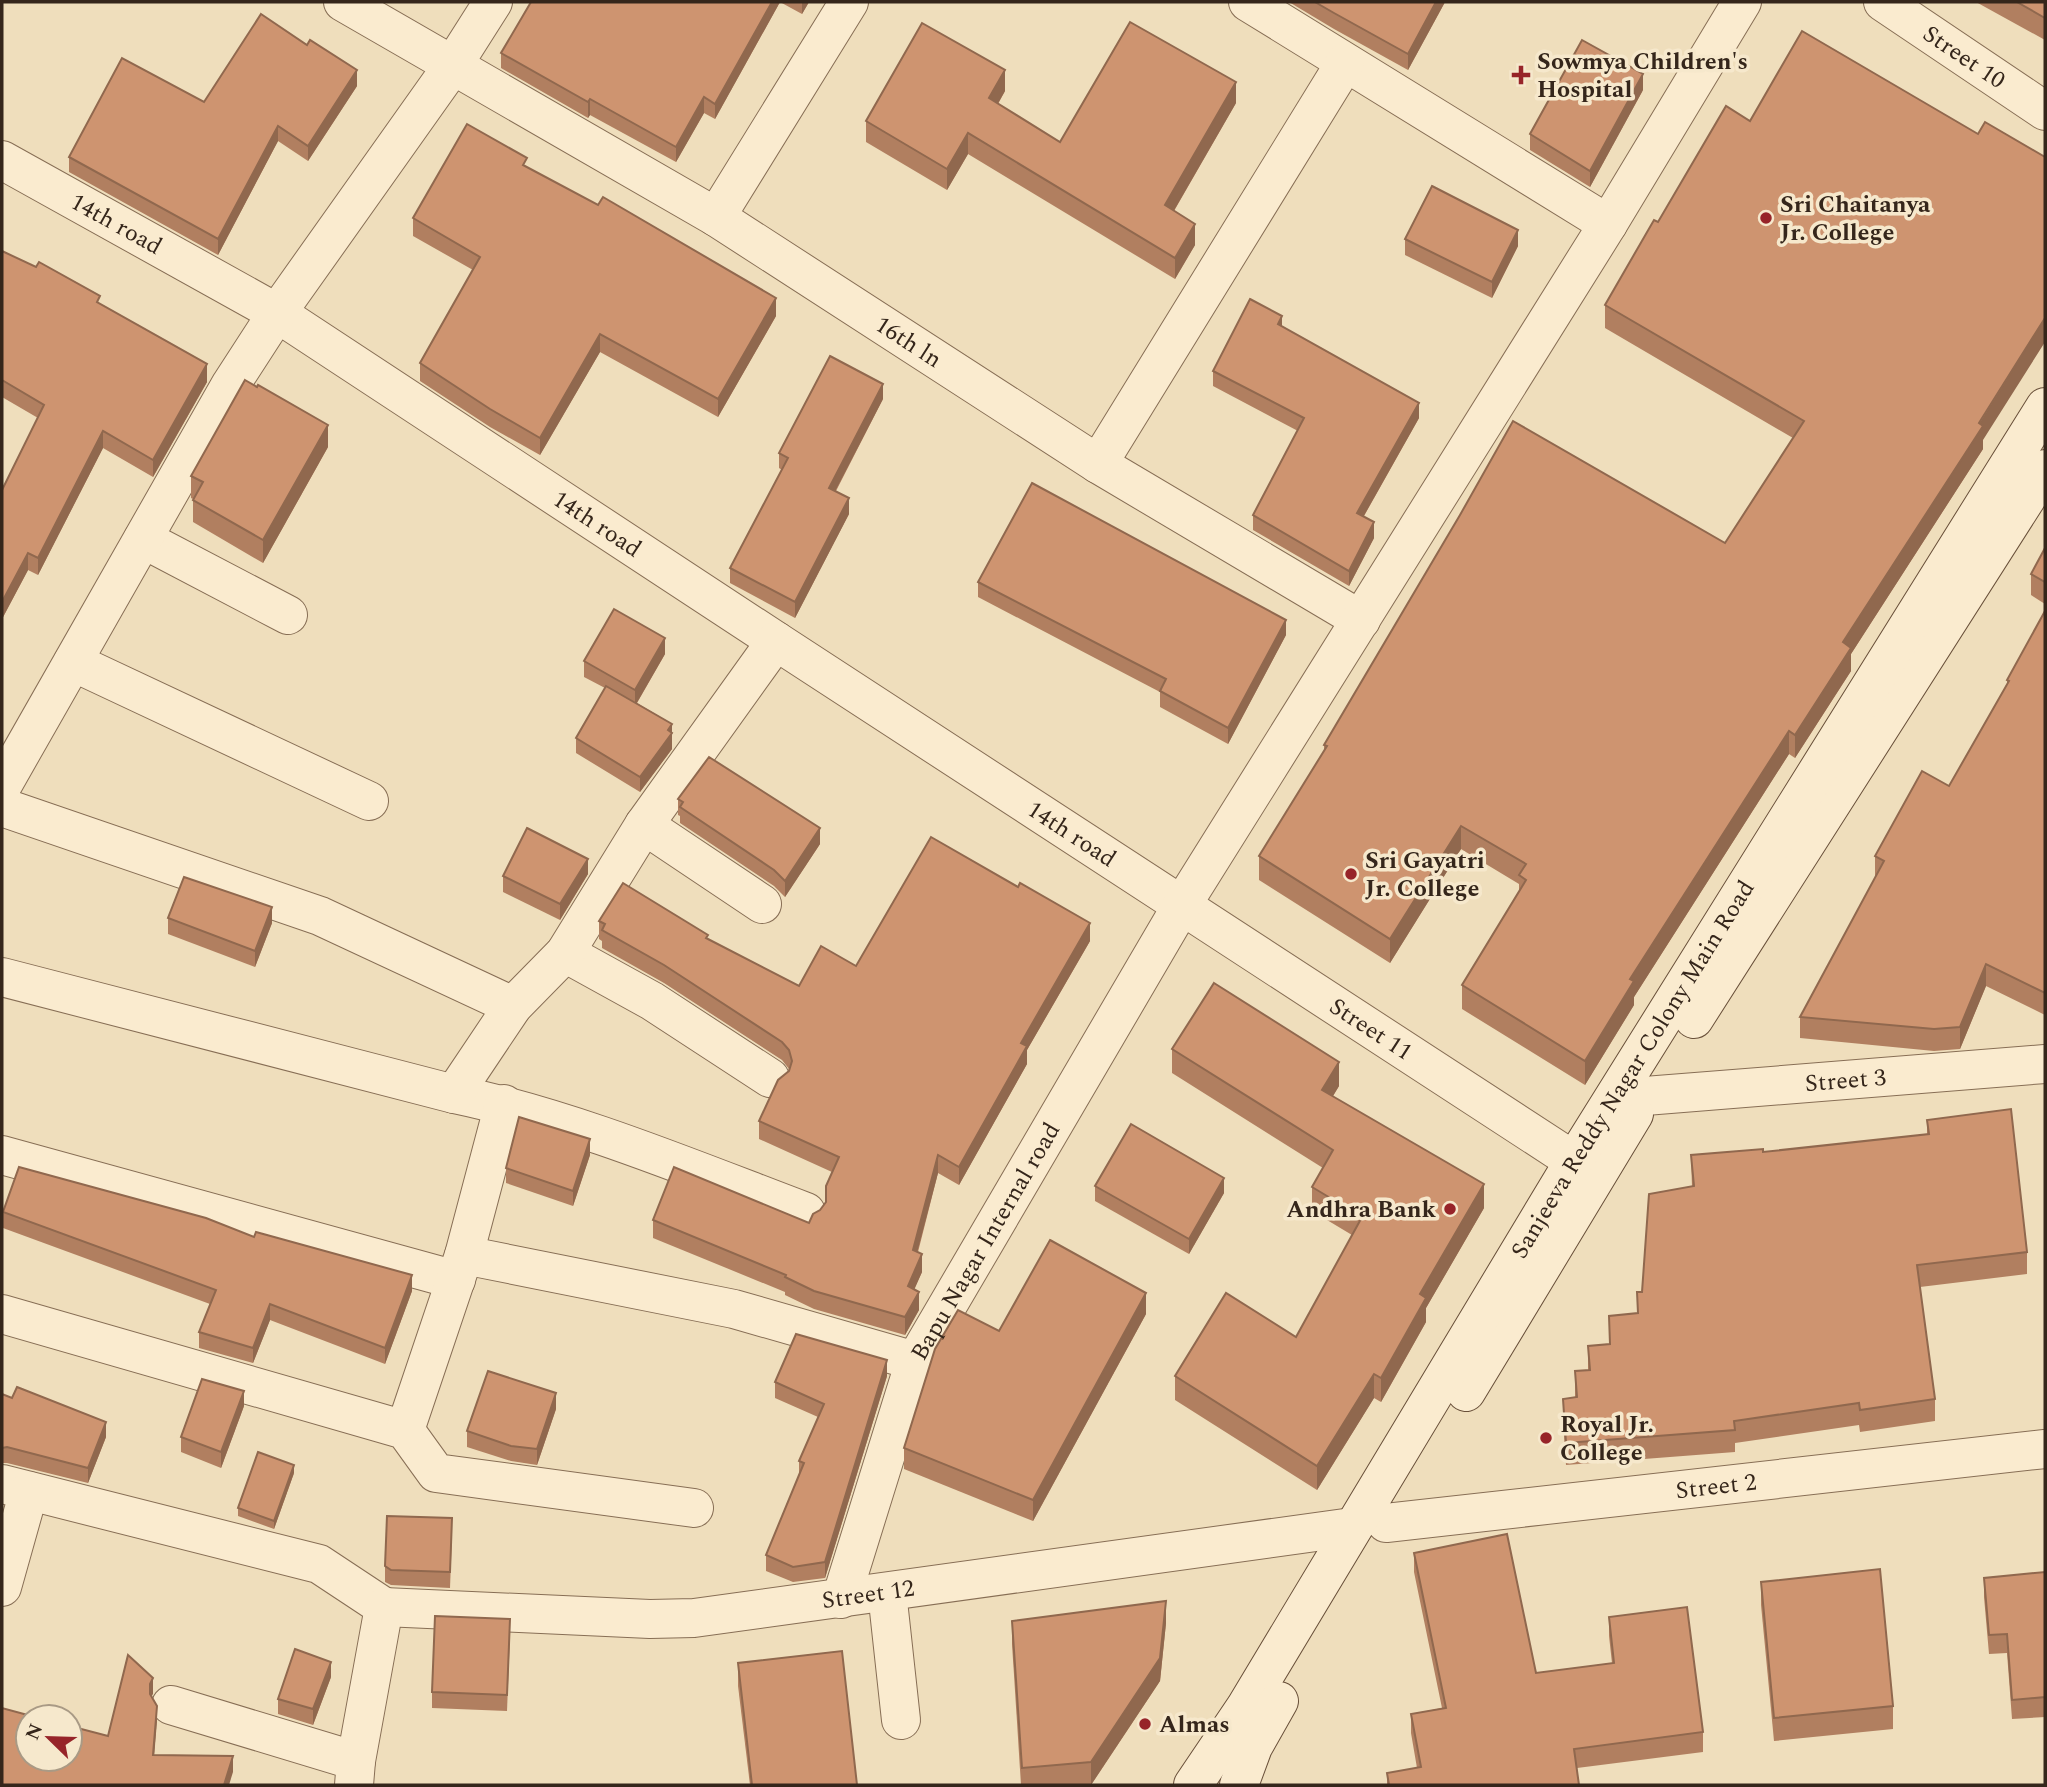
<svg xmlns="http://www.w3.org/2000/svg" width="2047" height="1787" viewBox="0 0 2047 1787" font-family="Spectral,serif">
	<rect width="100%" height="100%" fill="#efdebc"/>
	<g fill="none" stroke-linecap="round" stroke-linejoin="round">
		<defs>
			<g id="minor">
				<path id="s1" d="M343 2 716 217 1098 464 1361 620"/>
				<polyline points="1248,2 1608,224"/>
				<path id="s2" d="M1883 2 2045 111"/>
				<path id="s3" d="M2 160 277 313 776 641 1574 1161"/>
				<polyline points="716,217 849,2"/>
				<polyline points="1098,464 1345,63"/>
				<polyline points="143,539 288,615"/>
				<polyline points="73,662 369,801"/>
				<polyline points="2,786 231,384 277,313 453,65 493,2"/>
				<polyline points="2,807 320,916 513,1006"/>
				<polyline points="644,825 762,904"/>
				<polyline points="565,953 652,1001 770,1078"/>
				<path d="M2 977 454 1094C573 1119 692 1169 806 1212"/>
				<polyline points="454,1094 513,1006 565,953 644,825 776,641"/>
				<path id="s4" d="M1645 1096 2045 1064"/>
				<polyline points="2,1155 456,1280"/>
				<polyline points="464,1255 734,1309 915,1361"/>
				<polyline points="2,1314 405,1430 436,1473 694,1508"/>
				<polyline points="405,1430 464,1255 504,1104"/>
				<polyline points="2,1484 319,1564 384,1607"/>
				<path id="s5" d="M1386 1523 2045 1449"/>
				<polyline points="2,1587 29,1491"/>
				<polyline points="887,1592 901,1720"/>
				<path id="s6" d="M841 1599 915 1361 1182 905 1608 224 1742 2"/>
				<path id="s7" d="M384 1607 650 1619 694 1618 1352 1527"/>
				<polyline points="171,1705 356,1761"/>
				<polyline points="354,1785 356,1761 384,1607"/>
			</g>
			<g id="secondary">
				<polyline points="1694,1019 2045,469"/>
				<polyline points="1466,1392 1634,1114"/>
				<path id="s8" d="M1193 1785 1245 1708 1574 1161 2045 407"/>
				<polyline points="1239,1785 1253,1747 1279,1701"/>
			</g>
		</defs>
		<use href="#minor" stroke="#876e55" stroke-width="40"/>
		<use href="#secondary" stroke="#684f39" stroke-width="40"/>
		<use href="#minor" stroke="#faebcf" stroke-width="38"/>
		<use href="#secondary" stroke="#faebcf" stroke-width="38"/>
	</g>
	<g fill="#b17f60">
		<polygon points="531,2 809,2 802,14 780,2 715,119 704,113 676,162 590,115 588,118 501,68 501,53"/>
		<polygon points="1289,2 1445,2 1408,70 1334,29"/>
		<polygon points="1976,2 2045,2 2045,40"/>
		<polygon points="357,86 308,161 278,141 218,255 69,172 69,157 204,102"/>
		<polygon points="1643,90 1590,187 1530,150 1530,134"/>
		<polygon points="1005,91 998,104 1060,142 1236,103 1174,211 1195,245 1175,279 968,154 947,190 866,142 866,121"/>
		<polygon points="527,167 776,316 718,417 600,352 540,455 490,427 420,381 420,363 473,270 413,236 413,218"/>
		<polygon points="1658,222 1983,440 1983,449 1851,654 1851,671 1795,758 1789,754 1634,997 1634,1005 1585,1085 1462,1009 1462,985 1519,891 1519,884 1461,849 1390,963 1259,880 1259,856 1324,752 1324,745 1725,543 1793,438 1605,328 1605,305"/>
		<polygon points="1405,239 1518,246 1492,298 1405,255"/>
		<polygon points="2,251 100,304 207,382 153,477 103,448 38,575 28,570 2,619 38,418 2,397"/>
		<polygon points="1282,326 1419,418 1364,516 1374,538 1349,586 1253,530 1253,515 1298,431 1213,386 1213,371"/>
		<polygon points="883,399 836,491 849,514 795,618 730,583 730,568 782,470 779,468 779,453"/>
		<polygon points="328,447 263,563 193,522 193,499 191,498 191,476"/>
		<polygon points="2045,548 2045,604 2031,595 2031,574"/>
		<polygon points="978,582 1286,635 1228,744 1160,707 1160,692 978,597"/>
		<polygon points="2045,611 2045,1015 1986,986 1960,1049 1934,1051 1800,1038 1800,1017 1875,878 1875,856 1949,786 2007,684 2007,680"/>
		<polygon points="665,654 637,703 672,724 672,749 640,792 576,753 576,738 605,688 584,677 584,661"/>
		<polygon points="678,799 820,844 785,897 774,886 680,823 680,816 678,815"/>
		<polygon points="588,874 560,920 503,892 503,876"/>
		<polygon points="168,918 272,923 255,967 168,934"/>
		<polygon points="599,921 708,939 799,986 856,966 1090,941 1027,1050 1027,1064 959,1185 938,1173 918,1252 922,1272 914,1289 919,1310 905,1335 814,1309 785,1295 785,1292 653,1238 653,1220 809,1223 826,1203 832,1172 759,1139 759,1121 789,1069 782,1060 664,983 602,948 602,941 599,939"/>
		<polygon points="1172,1049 1339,1086 1333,1096 1484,1208 1426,1308 1426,1322 1381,1402 1374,1398 1317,1490 1175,1400 1175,1376 1296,1337 1352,1235 1312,1211 1312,1187 1323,1168 1172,1073"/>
		<polygon points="1927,1120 2027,1252 2027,1274 1920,1287 1935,1399 1935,1421 1860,1432 1859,1425 1735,1443 1735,1452 1566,1465 1563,1421 1563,1399 1575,1397 1575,1371 1588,1371 1588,1346 1609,1344 1609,1316 1637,1313 1637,1292 1642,1292 1692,1187 1691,1155 1763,1152 1927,1135"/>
		<polygon points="590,1155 573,1206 506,1183 506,1168"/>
		<polygon points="1095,1186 1224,1193 1189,1254 1095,1201"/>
		<polygon points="3,1212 254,1237 412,1291 385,1364 270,1320 253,1363 199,1348 199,1332 210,1304 3,1228"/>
		<polygon points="1146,1314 1033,1521 904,1469 904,1448 999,1331"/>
		<polygon points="887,1376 825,1578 793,1582 766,1571 766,1555 799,1476 799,1461 818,1417 775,1398 775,1382"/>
		<polygon points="2,1394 106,1437 88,1483 7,1463 2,1463"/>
		<polygon points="244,1406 221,1468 181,1452 181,1437"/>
		<polygon points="556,1409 537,1465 511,1461 467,1447 467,1431"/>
		<polygon points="294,1473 274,1529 238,1516 238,1508"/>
		<polygon points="452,1534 450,1588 391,1585 385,1582 385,1566"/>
		<polygon points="1414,1553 1536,1673 1612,1663 1609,1636 1609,1617 1703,1732 1703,1752 1577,1768 1579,1785 1387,1785 1387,1773 1417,1768 1411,1733 1411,1714 1442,1708 1414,1572"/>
		<polygon points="2045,1572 2045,1717 2012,1719 2007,1653 1989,1654 1984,1597 1984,1578"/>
		<polygon points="1761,1582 1893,1706 1893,1729 1774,1741 1761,1605"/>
		<polygon points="1012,1621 1166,1623 1160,1681 1091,1785 1021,1785 1012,1644"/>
		<polygon points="510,1635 507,1711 432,1708 432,1692"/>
		<polygon points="738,1663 857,1785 750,1785 738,1686"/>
		<polygon points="331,1677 313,1725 278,1714 278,1699"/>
	</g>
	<g fill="#90684e">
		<polygon points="772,2 780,2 715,119 715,104"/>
		<polygon points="802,2 809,2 802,14"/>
		<polygon points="1436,2 1445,2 1408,70 1408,54"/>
		<polygon points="357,70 357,86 308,161 308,146"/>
		<polygon points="1005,70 1005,91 989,119 989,98"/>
		<polygon points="1643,74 1643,90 1590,187 1590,171"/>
		<polygon points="1236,82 1236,103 1165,226 1165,205"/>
		<polygon points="704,97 704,113 676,162 676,147"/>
		<polygon points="590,99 590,115 588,118 588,102"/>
		<polygon points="278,126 278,141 218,255 218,239"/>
		<polygon points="968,133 968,154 947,190 947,169"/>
		<polygon points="1195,224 1195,245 1175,279 1175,258"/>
		<polygon points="1518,230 1518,246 1492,298 1492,282"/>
		<polygon points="776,298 776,316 718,417 718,399"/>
		<polygon points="1282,316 1282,331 1278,324"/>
		<polygon points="2045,318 2045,342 1983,440 1983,449 1851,654 1851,671 1795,758 1795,735 1843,642"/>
		<polygon points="600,334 600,352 540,455 540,438"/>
		<polygon points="207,364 207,382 153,477 153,460"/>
		<polygon points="883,384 883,399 829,503 829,488"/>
		<polygon points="1419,403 1419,418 1357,528 1357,513"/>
		<polygon points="328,425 328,447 263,563 263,540"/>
		<polygon points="103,431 103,448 38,575 38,558"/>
		<polygon points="849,498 849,514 795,618 795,602"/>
		<polygon points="1374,522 1374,538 1349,586 1349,571"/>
		<polygon points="28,553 28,570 2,619 2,602"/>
		<polygon points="1286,620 1286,635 1228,744 1228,728"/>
		<polygon points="665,638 665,654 635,706 635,690"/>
		<polygon points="672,724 672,749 640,792 640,777"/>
		<polygon points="1789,731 1789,754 1634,997 1634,1005 1585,1085 1585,1061 1630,979"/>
		<polygon points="1461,826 1461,849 1390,963 1390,939"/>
		<polygon points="820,828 820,844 785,897 785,881"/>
		<polygon points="588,859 588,874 560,920 560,904"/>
		<polygon points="272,907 272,923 255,967 255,951"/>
		<polygon points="1090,923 1090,941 1027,1050 1027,1064 959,1185 959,1167 1021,1043"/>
		<polygon points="1986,964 1986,986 1960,1049 1960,1027"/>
		<polygon points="1339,1062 1339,1086 1322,1114 1322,1090"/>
		<polygon points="590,1139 590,1155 573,1206 573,1191"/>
		<polygon points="938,1155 938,1173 913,1268 913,1250"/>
		<polygon points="1224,1178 1224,1193 1189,1254 1189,1239"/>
		<polygon points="1484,1184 1484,1208 1426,1308 1426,1322 1381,1402 1381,1378 1420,1294"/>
		<polygon points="922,1254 922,1272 908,1304 908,1286"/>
		<polygon points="412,1275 412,1291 385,1364 385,1348"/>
		<polygon points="919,1292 919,1310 905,1335 905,1317"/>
		<polygon points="1146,1293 1146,1314 1033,1521 1033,1500"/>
		<polygon points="270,1304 270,1320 253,1363 253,1348"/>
		<polygon points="887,1360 887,1376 825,1578 825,1562"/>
		<polygon points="1374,1374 1374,1398 1317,1490 1317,1466"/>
		<polygon points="244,1391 244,1406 221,1468 221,1452"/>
		<polygon points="556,1393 556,1409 537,1465 537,1449"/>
		<polygon points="106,1422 106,1437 88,1483 88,1468"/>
		<polygon points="294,1465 294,1473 274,1529 274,1521"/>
		<polygon points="1166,1601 1166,1623 1160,1681 1091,1785 1091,1762"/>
		<polygon points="331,1662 331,1677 313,1725 313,1709"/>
		<polygon points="153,1678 153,1694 150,1699 150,1684"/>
		<polygon points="157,1706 157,1721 153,1770 153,1755"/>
		<polygon points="233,1756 233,1772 229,1785 224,1785"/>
	</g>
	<g fill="#ce9470" stroke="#90684e" stroke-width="2">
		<polygon points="531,2 772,2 715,104 704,97 676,147 590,99 588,102 501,53"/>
		<polygon points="1315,2 1436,2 1408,54 1334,13"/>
		<polygon points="2017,2 2045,2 2045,18"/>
		<polygon points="261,14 307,45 310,40 357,70 308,146 278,126 218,239 69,157 122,58 204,102"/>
		<polygon points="1130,22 1236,82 1165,205 1195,224 1175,258 968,133 947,169 866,121 922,23 1005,70 989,98 1060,142"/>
		<polygon points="1802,31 1978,134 1985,122 2045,157 2045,318 1979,423 1983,426 1843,642 1851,648 1795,735 1789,731 1630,979 1634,981 1585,1061 1462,985 1526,880 1519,875 1526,864 1461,826 1390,939 1259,856 1327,746 1324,745 1460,515 1513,421 1725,543 1804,421 1605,305 1654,220 1658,222 1726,106 1750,121"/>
		<polygon points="1582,40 1643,74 1590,171 1530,134"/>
		<polygon points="467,124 527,158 523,165 598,205 603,197 776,298 718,399 600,334 540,438 490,409 420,363 480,257 413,218"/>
		<polygon points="1432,186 1518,230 1492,282 1405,239"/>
		<polygon points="2,251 36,267 39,262 100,296 97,302 207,364 153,460 103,431 38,558 28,553 2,602 2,490 44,405 2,380"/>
		<polygon points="1250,299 1282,316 1278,324 1419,403 1357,513 1374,522 1349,571 1253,515 1304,418 1213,371"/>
		<polygon points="830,356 883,384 829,488 849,498 795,602 730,568 788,458 779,453"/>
		<polygon points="245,380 257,387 258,385 328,425 263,540 193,500 203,482 191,476"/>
		<polygon points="1032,483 1286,620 1228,728 1160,691 1166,679 978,582"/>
		<polygon points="2045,548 2045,582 2031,574"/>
		<polygon points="614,609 665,638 635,690 584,661"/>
		<polygon points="2045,611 2045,993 1986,964 1960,1027 1934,1029 1800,1017 1884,861 1875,856 1922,771 1949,786 2009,681 2007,680"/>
		<polygon points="606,686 672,724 668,730 672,733 640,777 576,738"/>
		<polygon points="709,757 820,828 785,881 774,870 680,807 683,802 678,799"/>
		<polygon points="527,828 588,859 560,904 503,876"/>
		<polygon points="931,837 1018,887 1020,883 1090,923 1021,1043 1027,1046 959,1167 938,1155 913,1250 922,1254 908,1286 919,1292 905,1317 814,1291 785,1277 786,1275 653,1220 674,1167 809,1223 813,1214 820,1210 826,1202 826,1186 839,1157 759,1121 778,1080 789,1071 792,1061 789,1050 782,1042 664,965 602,930 605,924 599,921 623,883 708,935 706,938 799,986 821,946 856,966"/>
		<polygon points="184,877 272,907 255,951 168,918"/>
		<polygon points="1214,983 1339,1062 1322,1090 1484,1184 1420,1294 1426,1298 1381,1378 1374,1374 1317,1466 1175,1376 1226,1293 1296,1337 1362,1217 1312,1187 1333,1150 1172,1049"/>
		<polygon points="2011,1109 2027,1252 1917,1265 1935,1399 1860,1410 1859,1403 1734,1421 1735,1430 1566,1443 1563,1399 1577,1397 1575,1371 1590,1370 1588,1346 1610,1344 1609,1316 1638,1313 1637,1292 1642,1292 1649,1194 1694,1186 1691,1155 1763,1149 1763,1152 1929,1134 1927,1120"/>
		<polygon points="519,1117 590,1139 573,1191 506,1168"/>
		<polygon points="1131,1124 1224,1178 1189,1239 1095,1186"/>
		<polygon points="19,1167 206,1218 254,1237 256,1232 412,1275 385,1348 270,1304 253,1348 199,1332 216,1290 3,1212"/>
		<polygon points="1050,1240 1146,1293 1033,1500 904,1448 935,1349 958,1310 999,1331"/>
		<polygon points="796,1334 887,1360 825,1562 793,1567 766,1555 804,1463 799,1461 824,1404 775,1382"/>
		<polygon points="488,1371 556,1393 537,1449 511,1446 467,1431"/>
		<polygon points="202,1379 244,1391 221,1452 181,1437"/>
		<polygon points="17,1387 106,1422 88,1468 7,1447 2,1448 2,1394 12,1398"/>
		<polygon points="258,1452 294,1465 274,1521 238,1508"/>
		<polygon points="387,1516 452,1518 450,1572 391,1570 385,1566"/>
		<polygon points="1507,1534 1536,1673 1614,1663 1609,1617 1687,1607 1703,1732 1574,1749 1579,1785 1389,1785 1387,1773 1421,1767 1411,1714 1446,1708 1414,1553"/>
		<polygon points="1880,1569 1893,1706 1774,1718 1761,1582"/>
		<polygon points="2045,1572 2045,1697 2012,1700 2007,1634 1989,1635 1984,1578"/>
		<polygon points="1166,1601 1160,1658 1091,1762 1022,1768 1012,1621"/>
		<polygon points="435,1616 510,1619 507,1695 432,1692"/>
		<polygon points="295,1649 331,1662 313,1709 278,1699"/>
		<polygon points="842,1651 857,1785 752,1785 738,1663"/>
		<polygon points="128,1655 153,1678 150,1684 150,1694 157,1706 153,1755 233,1756 224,1785 2,1785 2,1708 35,1717 28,1717 28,1759 70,1759 70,1726 108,1736"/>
	</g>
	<g fill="#972429" stroke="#f6e8cc" stroke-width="2.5">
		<path d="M1517.5 64.5h7v7h7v7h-7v7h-7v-7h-7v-7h7z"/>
		<circle cx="1766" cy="218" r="7"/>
		<circle cx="1351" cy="874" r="7"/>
		<circle cx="1450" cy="1209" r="7"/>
		<circle cx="1546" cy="1438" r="7"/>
		<circle cx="1145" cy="1724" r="7"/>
	</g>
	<g text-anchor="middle" stroke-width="7" stroke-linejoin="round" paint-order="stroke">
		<g font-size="24" fill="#35261b" stroke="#f6e8cc">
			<text dy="8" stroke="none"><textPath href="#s2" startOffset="98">Street 10</textPath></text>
			<text dy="8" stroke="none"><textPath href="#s3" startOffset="131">14th road</textPath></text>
			<text dy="8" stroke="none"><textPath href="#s1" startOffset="660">16th ln</textPath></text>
			<text dy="8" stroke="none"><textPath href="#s3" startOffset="698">14th road</textPath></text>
			<text dy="8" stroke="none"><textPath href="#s3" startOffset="1265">14th road</textPath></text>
			<text dy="8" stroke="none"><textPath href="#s3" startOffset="1622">Street 11</textPath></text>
			<text dy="8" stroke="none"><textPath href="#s8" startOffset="840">Sanjeeva Reddy Nagar Colony Main Road</textPath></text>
			<text dy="8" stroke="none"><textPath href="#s4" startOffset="201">Street 3</textPath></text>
			<text dy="8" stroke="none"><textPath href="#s6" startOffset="388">Bapu Nagar Internal road</textPath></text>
			<text dy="8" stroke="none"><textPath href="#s5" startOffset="332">Street 2</textPath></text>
			<text dy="8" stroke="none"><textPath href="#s7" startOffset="486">Street 12</textPath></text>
		</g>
		<g font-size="24" font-weight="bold" fill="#35261b" stroke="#f6e8cc" text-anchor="start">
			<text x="1537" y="69">Sowmya Children's<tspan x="1537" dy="28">Hospital</tspan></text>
			<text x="1780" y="212">Sri Chaitanya<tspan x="1780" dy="28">Jr. College</tspan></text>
			<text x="1365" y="868">Sri Gayatri<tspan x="1365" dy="28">Jr. College</tspan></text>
			<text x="1436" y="1217" text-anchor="end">Andhra Bank</text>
			<text x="1560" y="1432">Royal Jr.<tspan x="1560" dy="28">College</tspan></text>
			<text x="1159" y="1732">Almas</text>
		</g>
	</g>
	<rect width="2047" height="1787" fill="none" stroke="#35261b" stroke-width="7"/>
	<g transform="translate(49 1738) rotate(293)"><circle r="33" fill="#f6e8cc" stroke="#a99a85" stroke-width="2"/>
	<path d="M0-5L12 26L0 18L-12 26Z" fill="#972429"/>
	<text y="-10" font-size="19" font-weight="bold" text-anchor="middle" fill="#35261b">N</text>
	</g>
</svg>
